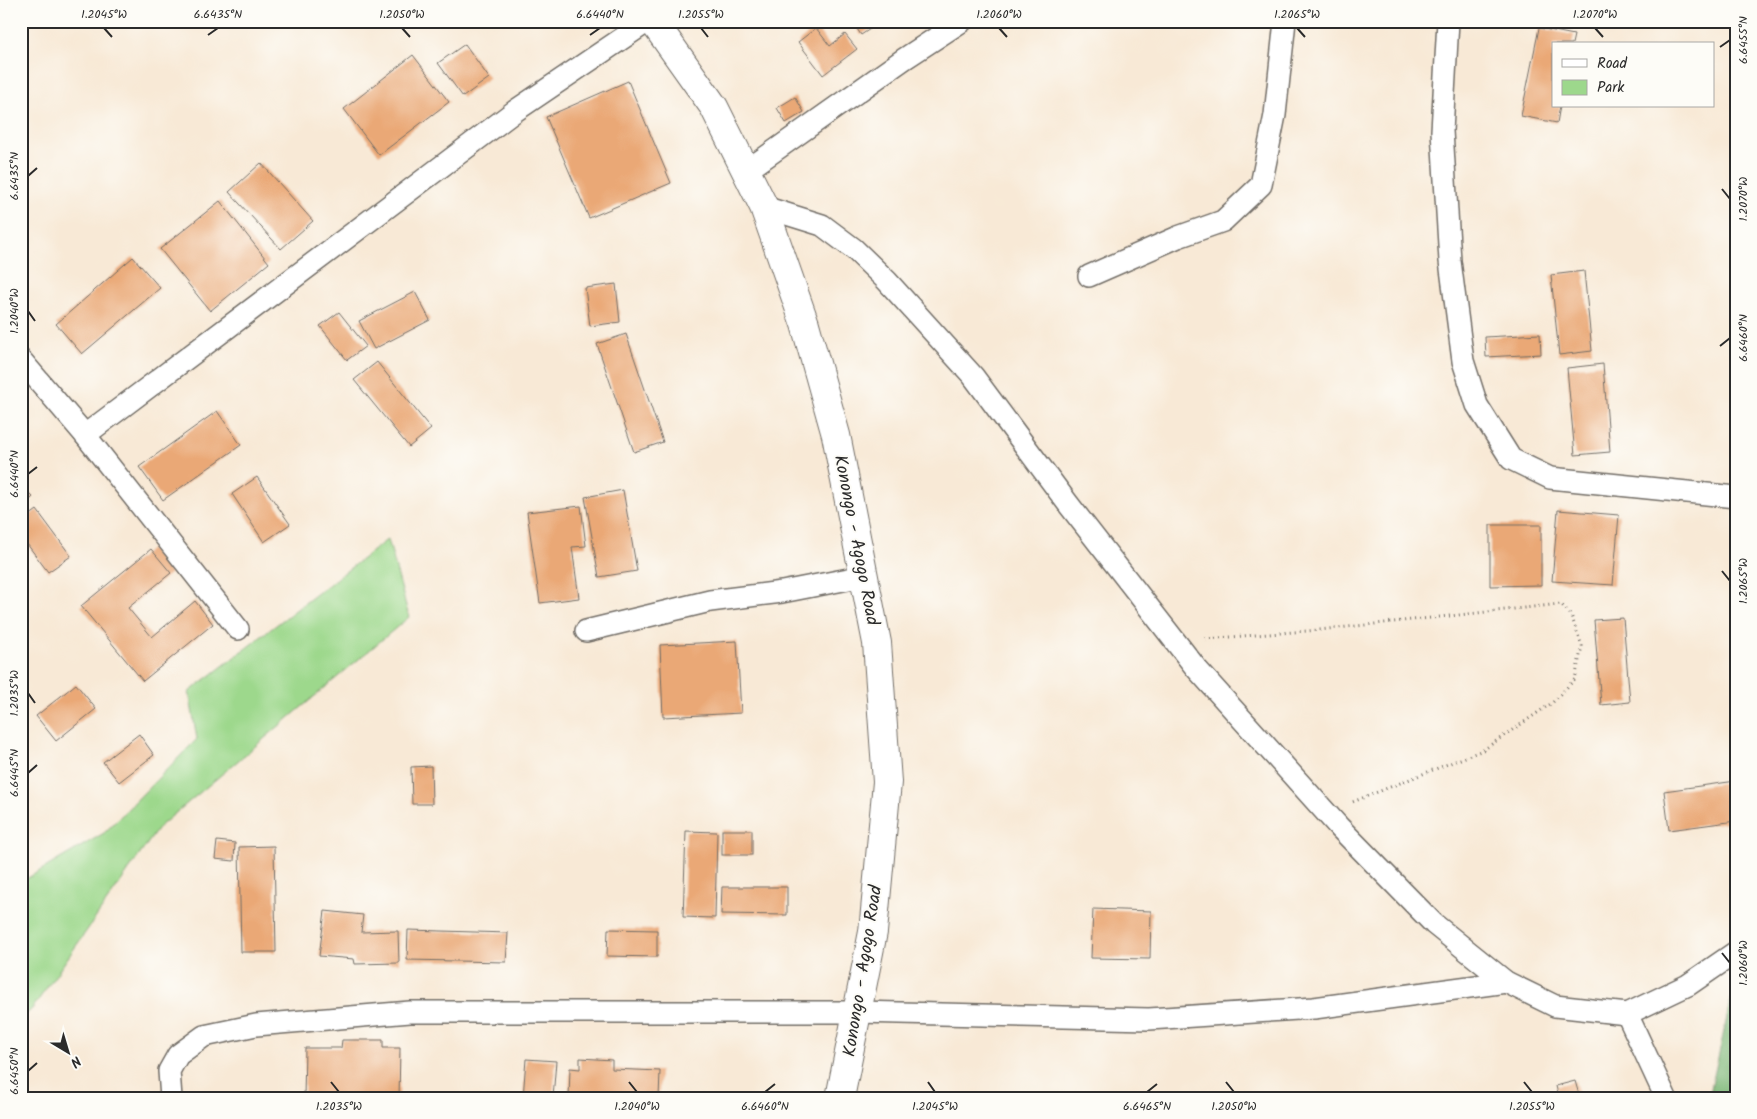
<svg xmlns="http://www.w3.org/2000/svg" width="1757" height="1119" viewBox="0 0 1757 1119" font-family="Kalam,sans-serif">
	<rect width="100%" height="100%" fill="#fdfcf7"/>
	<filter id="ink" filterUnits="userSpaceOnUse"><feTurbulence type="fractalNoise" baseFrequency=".02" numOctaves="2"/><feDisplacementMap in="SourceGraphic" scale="10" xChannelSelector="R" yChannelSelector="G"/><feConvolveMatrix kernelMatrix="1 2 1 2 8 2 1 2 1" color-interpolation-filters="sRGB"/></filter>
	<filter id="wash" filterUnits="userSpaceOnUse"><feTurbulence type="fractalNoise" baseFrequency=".0096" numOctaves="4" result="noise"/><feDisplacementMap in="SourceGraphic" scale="20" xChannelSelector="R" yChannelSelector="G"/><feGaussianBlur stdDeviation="1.12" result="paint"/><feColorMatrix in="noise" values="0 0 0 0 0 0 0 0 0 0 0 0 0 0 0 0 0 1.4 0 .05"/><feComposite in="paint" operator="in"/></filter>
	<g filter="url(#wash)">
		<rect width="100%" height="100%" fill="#f8e9d6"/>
		<polygon fill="#9dd88c" stroke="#64825c" points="388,539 409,617 159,827 32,1009 21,1019 21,882 104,833 197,739 189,692"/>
		<polygon fill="#7eb878" stroke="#547252" points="1736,977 1736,1098 1709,1098"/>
		<g id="blocks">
			<g fill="#eaa876">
				<polygon points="852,21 882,21 861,35"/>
				<polygon points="816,28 830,46 845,34 857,49 823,75 798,42"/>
				<polygon points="1539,28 1574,35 1572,44 1553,44 1553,106 1560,106 1557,123 1521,116"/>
				<polygon points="465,44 489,78 463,97 438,63"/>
				<polygon points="413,55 449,102 379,155 344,109"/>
				<polygon points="628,81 671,183 589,218 546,117"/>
				<polygon points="795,97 804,112 786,123 777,108"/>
				<polygon points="261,163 313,221 281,249 229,192"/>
				<polygon points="220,201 269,263 210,311 160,249"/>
				<polygon points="133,257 160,288 82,354 56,324"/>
				<polygon points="1584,271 1592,351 1559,355 1551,275"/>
				<polygon points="616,284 620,322 590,326 585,288"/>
				<polygon points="415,292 430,320 374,349 359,321"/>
				<polygon points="339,312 366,346 347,360 320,326"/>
				<polygon points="626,334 663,442 634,452 597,344"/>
				<polygon points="1540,334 1541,354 1486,357 1485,337"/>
				<polygon points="377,362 431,429 409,447 354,380"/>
				<polygon points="1603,364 1610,452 1575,455 1567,368"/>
				<polygon points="217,411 241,445 163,500 139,467"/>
				<polygon points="257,477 290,524 264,542 232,494"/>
				<polygon points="21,485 33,497 21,509"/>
				<polygon points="623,490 637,571 599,577 585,497"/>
				<polygon points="581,506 586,546 572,547 579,598 540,603 527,512"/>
				<polygon points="37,510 71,556 48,572 21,536 21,522"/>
				<polygon points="1558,510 1619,515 1613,585 1552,581"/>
				<polygon points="1490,525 1541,525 1541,585 1490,586"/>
				<polygon points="151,549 171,573 128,608 152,637 195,601 213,624 143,681 81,606"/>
				<polygon points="1623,618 1630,702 1601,705 1594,620"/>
				<polygon points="737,641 741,713 663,717 660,645"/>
				<polygon points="76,684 96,709 56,741 36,716"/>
				<polygon points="139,734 154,755 119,782 103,762"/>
				<polygon points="431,766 432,804 412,804 411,767"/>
				<polygon points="1736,781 1736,821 1669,830 1664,791"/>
				<rect x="722" y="830" width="30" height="25"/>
				<polygon points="686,831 717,832 715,918 683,917"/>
				<polygon points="217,841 235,843 234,861 215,859"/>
				<polygon points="274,846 276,952 241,952 239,847"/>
				<polygon points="722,887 787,887 787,915 721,914"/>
				<polygon points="1093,909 1151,911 1150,959 1091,958"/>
				<polygon points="325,911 363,915 361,932 398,931 399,963 355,964 354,959 319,956"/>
				<polygon points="608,929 657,930 657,957 607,956"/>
				<polygon points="408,930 508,933 506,962 407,960"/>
				<polygon points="342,1040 383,1040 383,1048 400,1048 399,1098 304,1098 305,1048 341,1048"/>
				<polygon points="580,1058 612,1060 612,1069 660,1071 659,1098 569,1098 570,1068 580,1069"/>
				<polygon points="526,1059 556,1061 553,1098 523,1098"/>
				<polygon points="1575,1081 1580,1098 1559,1098 1556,1086"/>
			</g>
		</g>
	</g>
	<g filter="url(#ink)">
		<use href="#blocks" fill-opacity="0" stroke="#736e67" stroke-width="1"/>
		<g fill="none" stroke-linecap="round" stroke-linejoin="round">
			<defs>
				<g id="street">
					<polyline points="1448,21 1442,131 1450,261 1463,361 1477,405 1511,459 1550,478 1736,497"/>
					<polyline points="746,171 904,59 962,21"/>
					<polyline points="764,207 822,225 854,249 887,281 973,376 1069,505 1196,668 1339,827 1434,924 1506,982 1555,1006 1627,1014 1688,985 1736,952"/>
					<polyline points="1089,276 1178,237 1223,221 1261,185 1275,115 1285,21"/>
					<polyline points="21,360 85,435"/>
					<polyline points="238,629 85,435 515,111 648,21"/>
					<polyline points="586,631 710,601 782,592 864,576"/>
					<polyline points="1627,1014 1666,1098"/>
					<polyline points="171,1098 169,1071 178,1055 204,1036 256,1025 410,1012 858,1012 1149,1019 1314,1008 1506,982"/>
				</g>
				<polyline id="secondary" points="653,21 714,107 764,207 805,324 836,435 877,643 887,782 873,932 840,1098"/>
			</defs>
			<use href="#street" stroke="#736e67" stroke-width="24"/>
			<use href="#secondary" stroke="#736e67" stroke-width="30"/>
			<polyline stroke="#736e67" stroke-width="3" stroke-dasharray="1 4" stroke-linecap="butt" points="1205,639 1319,630 1561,604 1571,615 1582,646 1575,679 1552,703 1483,750 1350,803"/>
			<use href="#street" stroke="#fff" stroke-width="21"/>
			<use href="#secondary" stroke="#fff" stroke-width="28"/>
		</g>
	</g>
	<path fill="none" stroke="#2b2b2b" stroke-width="2" d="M104 28 112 37M402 28 410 37M701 28 708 37M999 28 1007 37M1297 28 1305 37M1595 28 1603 37M208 35 218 28M590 35 600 28M1720 47 1730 40M28 176 37 168M1722 189 1730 199M28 311 35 321M1720 346 1730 338M28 474 37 467M1722 571 1730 581M28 693 35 703M28 773 37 765M1722 953 1730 963M28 1071 37 1063M331 1082 339 1092M629 1082 637 1092M928 1082 935 1092M1226 1082 1234 1092M1524 1082 1532 1092M765 1092 775 1084M1147 1092 1157 1084"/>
	<g text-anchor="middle" stroke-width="4" stroke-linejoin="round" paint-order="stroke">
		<g font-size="18" fill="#2b2b2b" stroke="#fdfcf7">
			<text transform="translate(857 540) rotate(79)" y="6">Konongo - Agogo Road</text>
			<text transform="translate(862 971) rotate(-81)" y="6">Konongo - Agogo Road</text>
		</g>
	</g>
	<rect width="1757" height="1119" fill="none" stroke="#fdfcf7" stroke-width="55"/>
	<rect x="1552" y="42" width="162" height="65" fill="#fdfcf7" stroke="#a9a8a5"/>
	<rect x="1562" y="59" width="25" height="8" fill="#ffffff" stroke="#a9a8a5"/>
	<text x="1597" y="68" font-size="15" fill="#2b2b2b">Road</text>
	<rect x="1562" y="80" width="25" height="15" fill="#9dd88c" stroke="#a9a8a5"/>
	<text x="1597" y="92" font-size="15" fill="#2b2b2b">Park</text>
	<g transform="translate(68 1052) rotate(142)" stroke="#fdfcf7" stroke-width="4" paint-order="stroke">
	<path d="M0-4L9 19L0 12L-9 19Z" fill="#2b2b2b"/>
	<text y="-8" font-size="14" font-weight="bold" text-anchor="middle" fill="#2b2b2b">N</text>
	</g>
	<rect x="28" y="28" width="1702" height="1064" fill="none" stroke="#2b2b2b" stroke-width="2"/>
	<g font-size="12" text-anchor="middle" fill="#2b2b2b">
		<text x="104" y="18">1.2045°W</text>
		<text x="218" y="18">6.6435°N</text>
		<text x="402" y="18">1.2050°W</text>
		<text x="600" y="18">6.6440°N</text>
		<text x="701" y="18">1.2055°W</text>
		<text x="999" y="18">1.2060°W</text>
		<text x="1297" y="18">1.2065°W</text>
		<text x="1595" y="18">1.2070°W</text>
		<text transform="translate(1743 40) rotate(-90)" y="4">6.6455°N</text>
		<text transform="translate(14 176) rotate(-90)" y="4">6.6435°N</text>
		<text transform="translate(1743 199) rotate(-90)" y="4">1.2070°W</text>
		<text transform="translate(14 311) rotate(-90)" y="4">1.2040°W</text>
		<text transform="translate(1743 338) rotate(-90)" y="4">6.6460°N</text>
		<text transform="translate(14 474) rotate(-90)" y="4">6.6440°N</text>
		<text transform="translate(1743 581) rotate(-90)" y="4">1.2065°W</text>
		<text transform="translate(14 693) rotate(-90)" y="4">1.2035°W</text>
		<text transform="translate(14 773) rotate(-90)" y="4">6.6445°N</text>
		<text transform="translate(1743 963) rotate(-90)" y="4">1.2060°W</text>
		<text transform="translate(14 1071) rotate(-90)" y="4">6.6450°N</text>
		<text x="339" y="1110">1.2035°W</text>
		<text x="637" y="1110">1.2040°W</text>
		<text x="765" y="1110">6.6460°N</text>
		<text x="935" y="1110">1.2045°W</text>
		<text x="1147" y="1110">6.6465°N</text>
		<text x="1234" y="1110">1.2050°W</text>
		<text x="1532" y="1110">1.2055°W</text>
	</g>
</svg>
